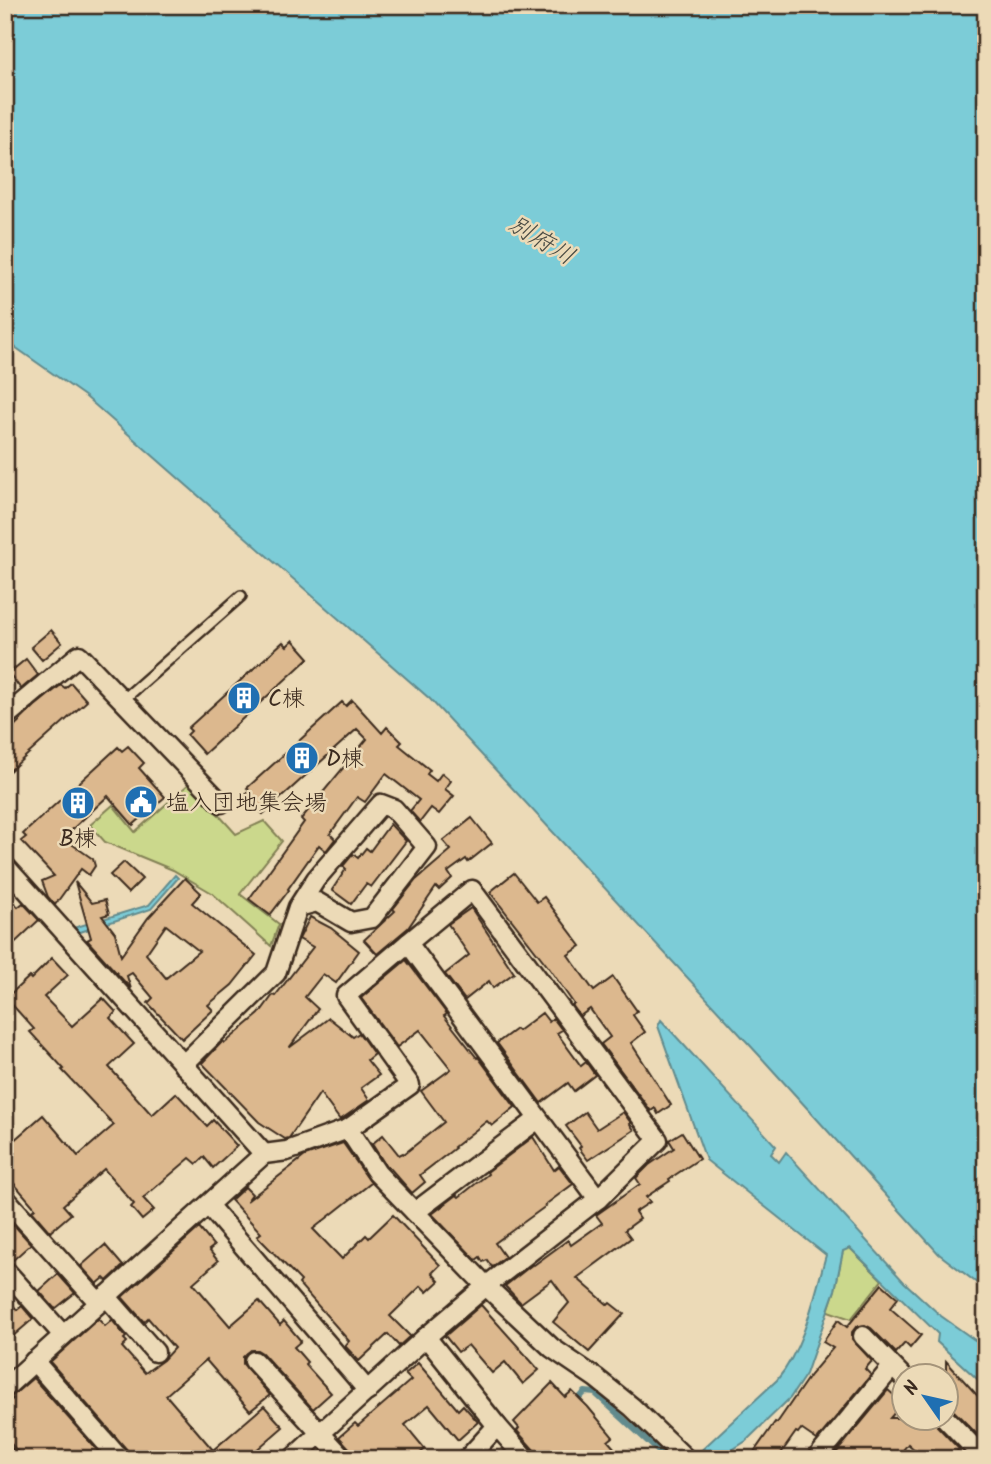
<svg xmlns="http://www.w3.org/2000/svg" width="991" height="1464" viewBox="0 0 991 1464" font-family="Kalam,'Klee One',sans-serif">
	<rect width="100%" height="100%" fill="#ecdab7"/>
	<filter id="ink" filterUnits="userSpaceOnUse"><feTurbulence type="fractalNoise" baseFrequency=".0143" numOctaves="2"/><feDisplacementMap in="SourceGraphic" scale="14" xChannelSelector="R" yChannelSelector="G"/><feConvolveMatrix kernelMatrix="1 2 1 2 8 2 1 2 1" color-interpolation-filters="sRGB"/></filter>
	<g filter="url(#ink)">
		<g fill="#cbd88c" stroke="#838155" stroke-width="2">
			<polygon points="190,783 236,834 264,821 282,841 240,894 279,924 271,946 212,893 173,870 105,842 90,825 113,805 135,832"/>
			<polygon points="850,1248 882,1280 851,1319 828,1311 835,1290 843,1250"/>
		</g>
		<g fill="#7cccd7" stroke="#628b8d" stroke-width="2">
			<polygon points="5,5 986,5 986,1290 939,1254 759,1055 430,699 86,397 5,340"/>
			<polygon points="175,875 178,878 151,909 74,934 70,929 149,905"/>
			<path d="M661 1020 776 1146 771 1154 779 1162 786 1152 904 1282 941 1316 986 1348V1387L937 1342 938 1334 850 1248 843 1251 835 1290 806 1374 790 1398 746 1441 718 1459H696L694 1457 777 1380C805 1346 814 1297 826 1255L706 1160 658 1026Z"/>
		</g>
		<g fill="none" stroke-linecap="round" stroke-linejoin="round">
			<polyline stroke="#628b8d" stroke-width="6" points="574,1404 585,1392 595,1393 667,1459"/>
		</g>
		<g fill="#dcb88e" stroke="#3b2a1e" stroke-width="2" fill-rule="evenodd">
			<polygon points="51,630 62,643 42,660 31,647"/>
			<polygon points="293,640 309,658 204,754 187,735 191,731 188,728 283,642 287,646"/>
			<polygon points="26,659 38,675 21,689 9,673"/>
			<polygon points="71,683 87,701 5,775 5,735 35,706 61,685 65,688"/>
			<polygon points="352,700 382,733 387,727 402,742 399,745 430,770 427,774 436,781 442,773 451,781 445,789 454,796 439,814 431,808 420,822 410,811 419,800 386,774 365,802 357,797 330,834 335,839 326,851 319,845 288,889 289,890 270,915 249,899 304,822 301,819 367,739 357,729 263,814 245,795 250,791 247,788 342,702 346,706"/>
			<polygon points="128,746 144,763 139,768 165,797 133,825 108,796 63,838 93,859 95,866 89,875 81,869 55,905 48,897 42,881 54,876 21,841 26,837 23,834 118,747 122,751"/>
			<polygon points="472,818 492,843 468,862 466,859 448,872 452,878 439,890 436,887 408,928 377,954 364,940 395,911 393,909 416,880 451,850 443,841"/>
			<polygon points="390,824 406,841 371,887 366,884 351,904 332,890 346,869 343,866 353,854 358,858 366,848 370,851"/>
			<polygon points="124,862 142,879 128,893 110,875"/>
			<polygon points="514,873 537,902 544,897 581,946 568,955 594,991 613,977 637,1011 633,1015 645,1032 631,1043 671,1105 658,1114 655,1108 651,1111 601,1044 610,1037 590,1009 580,1016 572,1005 574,1004 549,968 490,892"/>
			<path d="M185 878 201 893 192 903 256 955 232 985 208 1005 213 1010 182 1039 148 1003 153 998 132 973 127 976 131 989 87 940 91 938 75 882 92 903 105 900 109 914 102 916 115 933 121 956 148 918ZM166 925 199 951 166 978 146 954Z"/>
			<polygon points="5,892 18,907 23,903 39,920 5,952"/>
			<polygon points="471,908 514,973 493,988 489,981 465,1000 445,974 469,955 448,924"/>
			<polygon points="310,917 331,928 359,951 336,983 323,974 305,997 318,1009 289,1048 329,1018 353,1037 359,1033 374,1054 367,1060 379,1075 361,1088 369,1100 340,1120 320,1093 289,1138 285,1139 259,1122 202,1063 223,1041 225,1043 259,1014 273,995 275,996 313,947 299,939"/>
			<polygon points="52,958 68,975 44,997 72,1026 103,998 116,1012 110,1018 134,1044 109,1067 152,1115 176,1093 207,1126 213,1120 237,1146 213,1168 204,1157 197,1164 190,1158 143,1198 154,1210 142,1220 131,1207 134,1204 104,1169 63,1205 71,1214 50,1232 32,1211 35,1208 5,1173 5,1148 43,1115 78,1156 114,1125 62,1070 64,1069 30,1032 34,1029 6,998 29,977 31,979"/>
			<polygon points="406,960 447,1014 444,1016 477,1058 478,1057 515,1107 492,1126 487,1121 454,1147 455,1148 420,1175 425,1182 412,1193 390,1168 386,1166 372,1144 383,1135 399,1155 403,1153 404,1154 444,1122 421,1091 451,1069 420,1030 397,1047 361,998"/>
			<polygon points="542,1013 549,1022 553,1018 562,1030 557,1033 581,1066 586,1062 595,1075 574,1091 568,1083 541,1103 497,1043 516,1029 518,1031"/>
			<polygon points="585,1112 597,1129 623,1112 631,1123 630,1124 634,1130 588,1160 579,1148 581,1146 566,1126"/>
			<polygon points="682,1132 699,1159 669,1179 670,1181 646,1197 650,1202 635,1212 640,1219 625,1230 631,1238 577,1278 608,1305 610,1303 624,1314 589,1352 553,1322 569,1303 552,1280 521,1303 505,1286 533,1264 534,1265 568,1240 571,1245 602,1223 596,1215 640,1184 636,1178 649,1165 674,1148 669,1140"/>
			<polygon points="533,1137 554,1170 559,1166 573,1184 545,1205 546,1206 495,1243 505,1257 492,1267 487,1260 483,1262 480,1257 476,1260 432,1214 457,1195 459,1197 488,1174 487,1172"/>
			<polygon points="343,1143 371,1183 313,1229 342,1259 366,1235 369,1238 393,1215 440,1265 432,1273 439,1281 427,1292 421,1286 390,1316 410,1336 399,1346 388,1334 359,1361 345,1346 349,1341 299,1284 301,1281 257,1236 261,1233 231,1200 245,1187 252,1194 247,1201 305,1156"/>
			<polygon points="14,1225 31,1244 12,1261 5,1259 5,1233"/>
			<polygon points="199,1228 214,1246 209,1250 218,1261 193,1283 230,1326 259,1301 280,1325 284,1321 301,1341 294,1347 307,1362 305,1364 331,1393 313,1409 262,1353 257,1350 251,1350 243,1357 243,1364 270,1395 250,1411 206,1360 166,1395 213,1450 264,1406 283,1427 246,1459 131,1459 129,1452 50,1362 98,1319 105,1326 112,1320 126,1337 124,1339 127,1342 122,1347 145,1373 163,1360 174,1348 148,1318 144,1322 122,1297"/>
			<polygon points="105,1245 123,1266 107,1281 104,1278 97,1284 81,1266"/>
			<polygon points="58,1274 75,1293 55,1309 39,1291"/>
			<polygon points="882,1284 898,1298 890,1308 921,1335 910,1348 905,1343 896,1353 871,1328 865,1325 856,1327 852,1332 852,1339 872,1361 865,1369 871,1375 817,1440 801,1429 798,1433 796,1432 777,1459 749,1459 775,1422 777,1423 810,1375 833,1348 823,1342 838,1320 847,1327"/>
			<polygon points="5,1296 17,1310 22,1306 33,1319 5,1343"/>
			<polygon points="481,1305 539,1370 523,1384 505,1362 492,1373 468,1345 458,1352 445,1336"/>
			<polygon points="946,1361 986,1405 986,1443 953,1410 946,1407"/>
			<polygon points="418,1363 458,1410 463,1405 478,1422 458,1440 429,1405 405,1425 425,1449 414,1459 355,1459 352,1451 339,1437 355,1423 358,1426 411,1380 405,1374"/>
			<polygon points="33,1378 105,1459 24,1459 5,1437 5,1405 13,1399 11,1397"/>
			<polygon points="552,1383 565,1397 572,1391 588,1407 613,1437 608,1441 624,1459 537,1459 535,1451 517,1431 519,1428 514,1422"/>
			<polygon points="888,1390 903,1403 890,1418 934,1418 937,1426 959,1449 950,1459 925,1459 908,1444 896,1459 831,1459"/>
		</g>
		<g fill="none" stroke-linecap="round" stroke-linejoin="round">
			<defs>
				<polyline id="lane" points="123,700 241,596"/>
				<g id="street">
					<polyline points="5,717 79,655 221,803"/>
					<polyline points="5,866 264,1154"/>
					<polyline points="408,943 598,1199"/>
					<polyline points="183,1065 276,973 298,907 316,879 381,804 394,809 427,847 372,918 351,922 317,902 298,907"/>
					<polyline points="348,1129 377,1173 486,1286 552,1348 596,1378 632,1407 686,1459"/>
					<polyline points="5,1198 99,1303"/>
					<polyline points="208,1205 368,1391"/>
					<polyline points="415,1212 538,1119"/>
					<polyline points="5,1270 63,1335"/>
					<polyline points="106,1296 155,1352"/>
					<polyline points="863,1336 904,1378"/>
					<polyline points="426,1337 497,1426 526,1459"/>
					<polyline points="34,1361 120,1459"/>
					<polyline points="254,1361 344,1459"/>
					<polyline points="5,1388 264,1154 287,1151 348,1129 410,1085 346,996 408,943 472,890 658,1140 598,1199 486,1286 426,1337 292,1459"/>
					<polyline points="945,1418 985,1459"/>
					<polyline points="5,1456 8,1459"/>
					<polyline points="467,1459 497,1426"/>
					<polyline points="816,1459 892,1367"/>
				</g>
			</defs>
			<use href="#lane" stroke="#3b2a1e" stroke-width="14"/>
			<use href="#street" stroke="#3b2a1e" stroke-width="23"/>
			<use href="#lane" stroke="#ecdab7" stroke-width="9"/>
			<use href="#street" stroke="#ecdab7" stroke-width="18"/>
		</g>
	</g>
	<defs>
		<symbol id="building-disc" viewBox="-11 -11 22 22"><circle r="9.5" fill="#1f6fb2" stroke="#ecdab7"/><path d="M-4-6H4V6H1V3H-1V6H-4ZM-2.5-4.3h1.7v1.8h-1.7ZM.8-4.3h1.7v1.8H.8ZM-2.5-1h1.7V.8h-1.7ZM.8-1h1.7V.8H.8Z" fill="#fff"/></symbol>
		<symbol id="civic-disc" viewBox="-11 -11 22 22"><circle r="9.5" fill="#1f6fb2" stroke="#ecdab7"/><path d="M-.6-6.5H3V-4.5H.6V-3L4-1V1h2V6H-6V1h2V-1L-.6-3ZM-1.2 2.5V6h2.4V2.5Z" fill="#fff"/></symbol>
	</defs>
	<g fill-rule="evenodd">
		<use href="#building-disc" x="225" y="679" width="38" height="38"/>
		<use href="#building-disc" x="283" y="739" width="38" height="38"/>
		<use href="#civic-disc" x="122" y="783" width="38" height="38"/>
		<use href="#building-disc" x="59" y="784" width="38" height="38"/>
	</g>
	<g text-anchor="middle" stroke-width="5" stroke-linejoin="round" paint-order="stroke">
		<g font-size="23" fill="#3b2a1e" stroke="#ecdab7" text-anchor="start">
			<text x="268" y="706">C棟</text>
			<text x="326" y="766">D棟</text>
			<text x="166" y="810">塩入団地集会場</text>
			<text x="78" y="846" text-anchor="middle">B棟</text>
		</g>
		<g font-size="24" font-style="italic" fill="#484a43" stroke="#ecdab7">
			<text transform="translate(542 240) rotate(31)" y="8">別府川</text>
		</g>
	</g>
	<rect width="991" height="1464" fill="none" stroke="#ecdab7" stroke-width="28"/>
	<rect x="14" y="14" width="963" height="1436" fill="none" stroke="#3b2a1e" stroke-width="2.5" filter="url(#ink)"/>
	<g transform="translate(925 1397) rotate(304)"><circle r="33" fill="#ecdab7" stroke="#a5947a" stroke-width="2"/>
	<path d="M0-5L12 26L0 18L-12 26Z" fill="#1f6fb2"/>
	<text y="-10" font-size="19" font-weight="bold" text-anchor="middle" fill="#3b2a1e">N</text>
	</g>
</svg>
